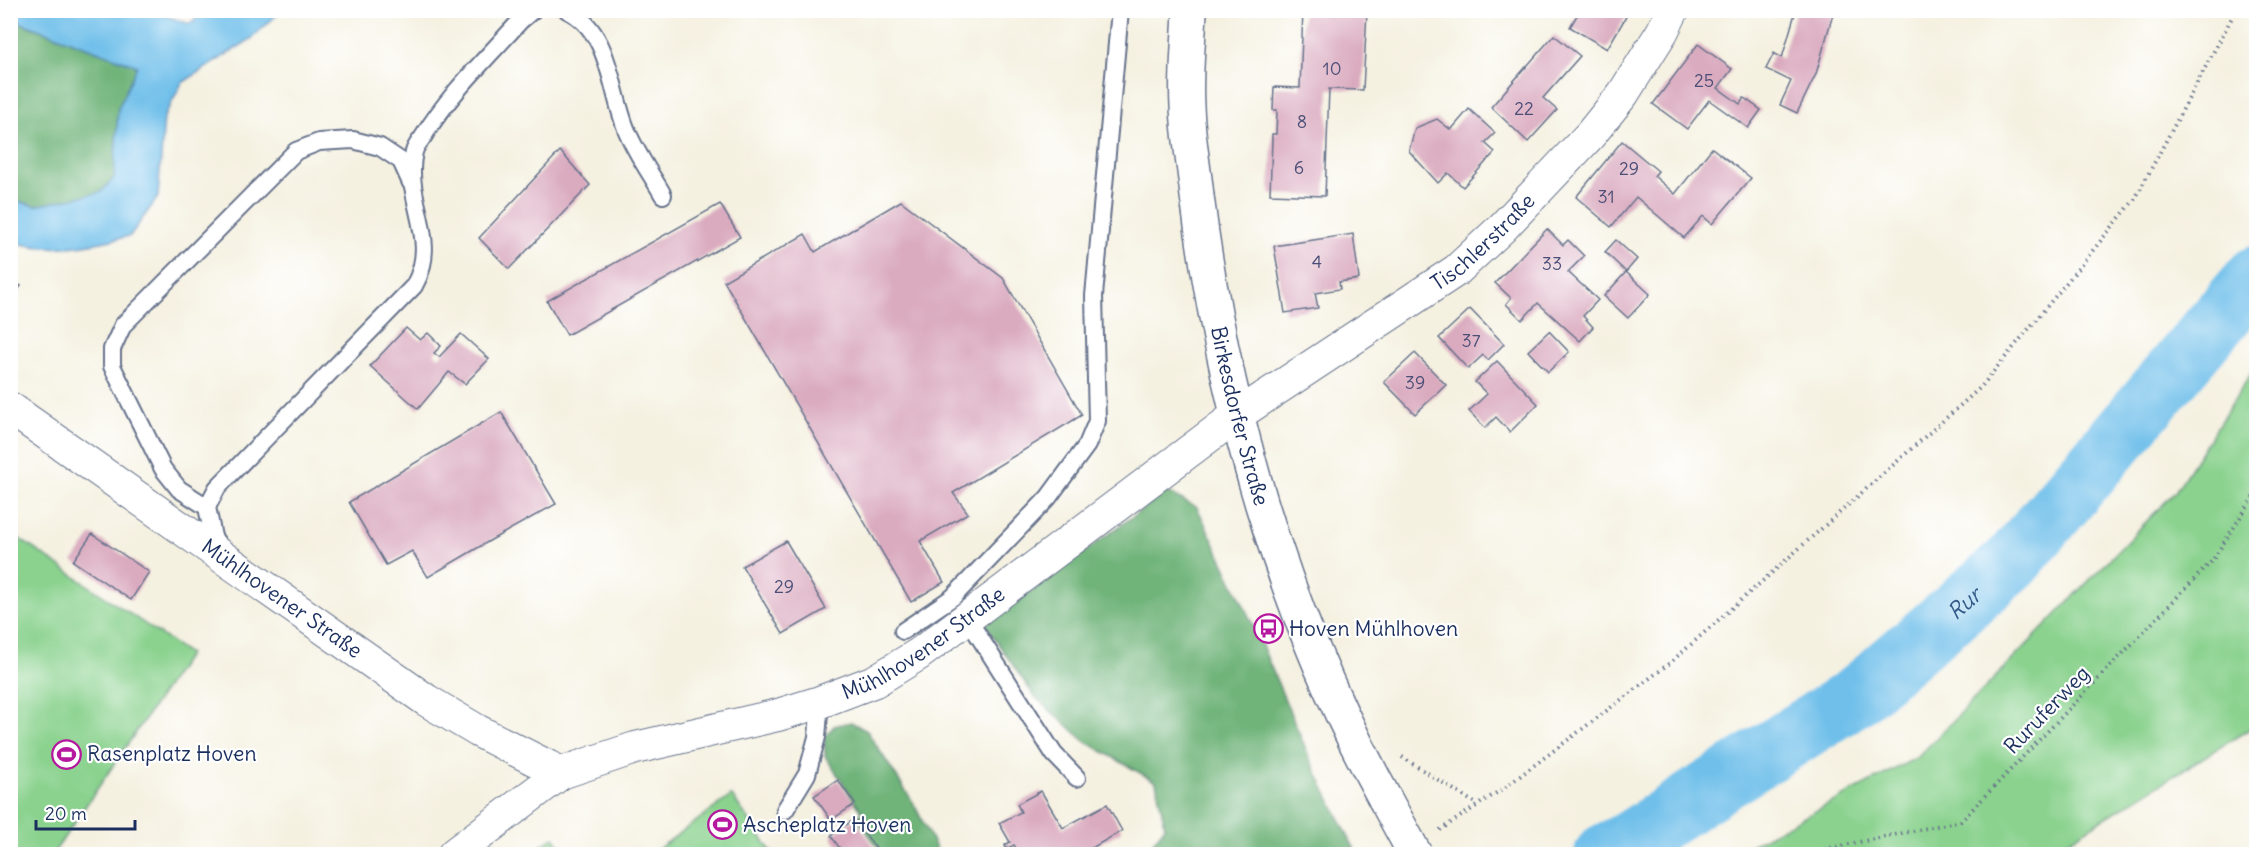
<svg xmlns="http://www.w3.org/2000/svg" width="2267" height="865" viewBox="0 0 2267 865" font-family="Delius,sans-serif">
	<rect width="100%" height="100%" fill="#fff"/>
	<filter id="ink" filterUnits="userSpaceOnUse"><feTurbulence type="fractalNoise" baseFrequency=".0167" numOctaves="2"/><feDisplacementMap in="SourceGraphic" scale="12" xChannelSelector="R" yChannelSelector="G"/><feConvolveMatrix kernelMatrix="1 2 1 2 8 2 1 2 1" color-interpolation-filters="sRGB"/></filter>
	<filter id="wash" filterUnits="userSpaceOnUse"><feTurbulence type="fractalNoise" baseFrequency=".008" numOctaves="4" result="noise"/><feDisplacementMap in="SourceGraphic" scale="24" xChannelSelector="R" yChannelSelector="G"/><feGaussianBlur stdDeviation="1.35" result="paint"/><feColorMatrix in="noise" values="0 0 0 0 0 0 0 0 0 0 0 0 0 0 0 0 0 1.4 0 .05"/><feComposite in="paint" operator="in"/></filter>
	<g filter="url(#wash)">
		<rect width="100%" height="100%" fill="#f5f1e1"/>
		<g fill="#8ad28e" stroke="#528076" stroke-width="1.5">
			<polygon points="2256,366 2256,725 2047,854 1734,854 1918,757 2175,492"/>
			<polygon points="11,533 189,654 53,854 11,854"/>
			<polygon points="732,796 773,854 651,854 731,796"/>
			<polygon points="554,837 566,854 529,854"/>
		</g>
		<g fill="#6fb479" stroke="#45726c" stroke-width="1.5">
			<polygon points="10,19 137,66 118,109 114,178 101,193 35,206 11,199"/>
			<polygon points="1166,492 1197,507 1255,629 1310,759 1357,854 1144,854 1165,827 1156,782 1086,742 1035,697 985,625"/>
			<polygon points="851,722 867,731 913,802 939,854 883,854 857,818 862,812 825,756 824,738 834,726"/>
		</g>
		<path fill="#6fbfea" stroke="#4577a4" stroke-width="1.5" d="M11 10 151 11 190 24 206 11H281L251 39 182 83 164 117 158 197 130 236C90 245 50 254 11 241V199L35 206 101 192 114 178 118 109 137 66 11 19Z"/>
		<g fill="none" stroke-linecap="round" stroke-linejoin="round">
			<path stroke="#6fbfea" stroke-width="60" id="s1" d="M1604 854 1631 840 1856 696 2011 563 2256 276"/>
		</g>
		<g id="blocks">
			<g fill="#daaabf">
				<polygon points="1303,10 1367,10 1363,90 1329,89 1325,196 1270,194 1272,140 1272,134 1276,134 1277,110 1273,110 1274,87 1300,88"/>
				<polygon points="1580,10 1630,10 1607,49 1570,27"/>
				<polygon points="1796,10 1823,10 1833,14 1816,74 1797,113 1780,105 1791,81 1766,69 1774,53 1782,58"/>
				<polygon points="1554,35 1580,56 1543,98 1557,110 1528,142 1491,107"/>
				<polygon points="1698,44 1732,69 1718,88 1740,104 1744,98 1761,110 1748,128 1709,100 1687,129 1653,104"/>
				<polygon points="1469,109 1495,133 1485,143 1495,152 1463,187 1448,173 1438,183 1409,151 1415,128 1437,119 1451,130"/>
				<polygon points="1622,141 1658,171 1654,176 1675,194 1712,148 1751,178 1712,224 1703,216 1684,238 1636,197 1611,227 1576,197"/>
				<polygon points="560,151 590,185 509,269 479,238"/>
				<polygon points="901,201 1003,278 1082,415 953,493 968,513 920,541 944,582 911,602 724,281 805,234 815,252"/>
				<polygon points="720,204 740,237 567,335 547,301"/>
				<polygon points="1547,229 1563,245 1568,240 1584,256 1568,272 1598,300 1583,316 1593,327 1580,341 1538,303 1522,320 1506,304 1511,298 1495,283"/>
				<polygon points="1353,234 1359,279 1339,282 1340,289 1315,293 1318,308 1285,313 1274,246"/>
				<polygon points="1616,240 1637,259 1626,272 1605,252"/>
				<polygon points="1626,272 1650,294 1628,318 1604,296"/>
				<polygon points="10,279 21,286 10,301"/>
				<polygon points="1470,309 1504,344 1488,360 1483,355 1468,369 1439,338"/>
				<polygon points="406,328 420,340 428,333 441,346 434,353 439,357 461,334 489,359 465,384 449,372 418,409 370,366"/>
				<polygon points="1549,331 1569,352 1548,372 1528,351"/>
				<polygon points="1415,353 1446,385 1415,414 1384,382"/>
				<polygon points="1497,361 1538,404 1510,432 1496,417 1485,428 1469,411 1487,394 1475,382"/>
				<polygon points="501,412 556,504 491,540 428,577 412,551 386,565 349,502"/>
				<polygon points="92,534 149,572 131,600 73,561"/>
				<polygon points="786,541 826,609 783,634 742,566"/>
				<polygon points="838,780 855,804 831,820 814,796"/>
				<polygon points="1041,791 1063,828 1107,804 1122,831 1081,854 1020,854 1014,845 1006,849 1005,845 1010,842 999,823 1021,812 1017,804"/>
				<polygon points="854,819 880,854 844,854 831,836"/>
			</g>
		</g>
	</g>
	<g filter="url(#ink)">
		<use href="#blocks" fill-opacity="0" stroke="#67738c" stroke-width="1.5"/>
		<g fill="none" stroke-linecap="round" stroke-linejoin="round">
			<defs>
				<g id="lane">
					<path d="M567 10C611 31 610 91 627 131 636 153 651 174 663 195"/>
					<polyline points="207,507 179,489 163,469 112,366 112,349 123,325 296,151 319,142 353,140 380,147 401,161 411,183"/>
					<path d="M222 550 213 537 207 507 217 488 414 286C441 239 403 200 414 152 415 147 420 141 423 137 449 94 487 58 520 21L533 10"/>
					<polyline points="964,613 1054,754 1077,778"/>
					<polyline points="903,631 953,597 1048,498 1087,445 1097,421 1094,296 1120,10"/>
					<polyline points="785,810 807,774 817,737 820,702"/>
				</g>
				<g id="street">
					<path id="s2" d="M10 408 426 700 478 731 561 773 635 748 778 715 820 702 875 681 919 654 1236 416 1457 270 1502 228 1590 135 1623 94 1662 32 1673 10"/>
					<polyline points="454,854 561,773"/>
				</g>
				<g id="secondary">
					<path id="s3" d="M1190 10C1189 42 1185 74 1187 106 1188 136 1194 166 1197 196 1223 405 1283 614 1385 799"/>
				</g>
			</defs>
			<use href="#lane" stroke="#67738c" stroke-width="20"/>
			<use href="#street" stroke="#67738c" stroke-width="34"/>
			<use href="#secondary" stroke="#67738c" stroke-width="36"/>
			<g stroke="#67738c" stroke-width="4" stroke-dasharray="1.5 4.5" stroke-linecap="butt">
				<polyline points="1402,757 1478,805"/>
				<polyline points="1440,830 1504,788 1670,663 1981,387 2135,199 2236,10"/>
				<polyline points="1801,854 1961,821 2212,561 2256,493"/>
			</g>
			<use href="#lane" stroke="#fff" stroke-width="16"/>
			<use href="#street" stroke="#fff" stroke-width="32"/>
			<use href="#secondary" stroke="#fff" stroke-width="33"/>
			<defs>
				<polyline id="secondary-bridge" points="1385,799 1415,854"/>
			</defs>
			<use href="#secondary-bridge" stroke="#67738c" stroke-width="36" stroke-linecap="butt"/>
			<use href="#secondary-bridge" stroke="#fff" stroke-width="33"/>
		</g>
	</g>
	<defs>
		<symbol id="bus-ring" viewBox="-11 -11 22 22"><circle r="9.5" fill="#fff" stroke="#b5179e" stroke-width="1.5"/><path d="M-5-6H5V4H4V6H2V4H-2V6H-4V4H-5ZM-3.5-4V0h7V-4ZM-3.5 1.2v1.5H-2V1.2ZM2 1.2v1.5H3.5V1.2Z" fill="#b5179e"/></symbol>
		<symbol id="stadium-ring" viewBox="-11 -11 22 22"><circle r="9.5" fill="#fff" stroke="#b5179e" stroke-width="1.5"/><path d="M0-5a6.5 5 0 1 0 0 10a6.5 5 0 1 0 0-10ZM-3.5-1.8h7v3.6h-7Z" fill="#b5179e"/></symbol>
	</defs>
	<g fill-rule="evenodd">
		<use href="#bus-ring" x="1252" y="612" width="33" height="33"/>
		<use href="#stadium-ring" x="50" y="738" width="33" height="33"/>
		<use href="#stadium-ring" x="706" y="808" width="33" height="33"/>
	</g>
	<g text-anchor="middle" stroke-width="4.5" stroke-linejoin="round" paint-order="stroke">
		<g font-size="18" fill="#4b4e76">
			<text x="1332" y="75">10</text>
			<text x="1704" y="87">25</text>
			<text x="1524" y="115">22</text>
			<text x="1302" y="128">8</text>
			<text x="1299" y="174">6</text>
			<text x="1629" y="175">29</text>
			<text x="1606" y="203">31</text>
			<text x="1317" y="268">4</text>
			<text x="1552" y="270">33</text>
			<text x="1471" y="347">37</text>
			<text x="1415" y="389">39</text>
			<text x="784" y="593">29</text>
		</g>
		<g font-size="21" fill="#1b2f5e" stroke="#fff">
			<text dy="7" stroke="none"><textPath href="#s2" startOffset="1740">Tischlerstraße</textPath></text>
			<text dy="7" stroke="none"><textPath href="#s3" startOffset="411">Birkesdorfer Straße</textPath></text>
			<text dy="7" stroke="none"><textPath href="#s2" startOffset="332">Mühlhovener Straße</textPath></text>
			<text dy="7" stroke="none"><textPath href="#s2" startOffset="1050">Mühlhovener Straße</textPath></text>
			<text transform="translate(2047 710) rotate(-46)" y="7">Ruruferweg</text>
		</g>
		<g font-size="21" fill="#1b2f5e" stroke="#fff" text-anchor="start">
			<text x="1289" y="636">Hoven Mühlhoven</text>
			<text x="87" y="761">Rasenplatz Hoven</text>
			<text x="743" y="832">Ascheplatz Hoven</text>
		</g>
		<g font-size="22" font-style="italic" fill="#345a88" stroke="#fff">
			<text dy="8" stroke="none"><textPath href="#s1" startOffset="440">Rur</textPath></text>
		</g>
	</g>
	<rect width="2267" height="865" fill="none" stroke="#fff" stroke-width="36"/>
	<path d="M36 820v9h99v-9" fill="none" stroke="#1b2f5e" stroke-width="3"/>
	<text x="45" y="820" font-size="18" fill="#1b2f5e" stroke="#ffffff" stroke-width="4.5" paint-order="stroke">20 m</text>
</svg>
